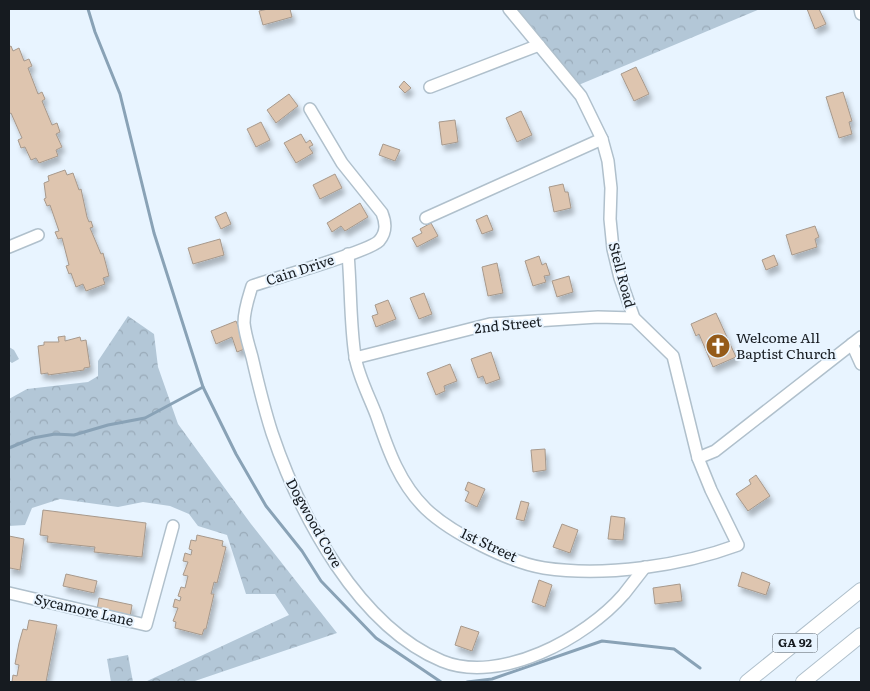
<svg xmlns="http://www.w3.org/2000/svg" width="870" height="691" viewBox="0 0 870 691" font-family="Literata,serif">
	<defs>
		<pattern id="grass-tufts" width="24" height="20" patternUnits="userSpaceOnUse" patternTransform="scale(1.25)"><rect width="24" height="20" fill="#b3c7d7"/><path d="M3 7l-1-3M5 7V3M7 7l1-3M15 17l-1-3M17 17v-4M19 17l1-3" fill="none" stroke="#99aab8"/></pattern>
		<pattern id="forest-crowns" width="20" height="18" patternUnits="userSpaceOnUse" patternTransform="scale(1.25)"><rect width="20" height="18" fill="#b3c7d7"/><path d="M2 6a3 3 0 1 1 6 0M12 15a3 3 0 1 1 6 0" fill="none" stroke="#99aab8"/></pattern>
		<filter id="shadow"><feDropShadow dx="3" dy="5.5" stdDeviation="2.5" flood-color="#0004"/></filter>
	</defs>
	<rect width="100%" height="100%" fill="#e8f4ff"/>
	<polygon fill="url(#grass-tufts)" points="9,347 14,350 19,359 12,363 9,361"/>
	<g fill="url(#forest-crowns)">
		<polygon points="503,9 760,9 569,89"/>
		<polygon points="128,316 154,334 158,367 178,424 251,524 337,633 192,682 145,682 289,615 275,594 246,594 227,535 198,526 189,514 170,506 143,502 118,507 60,499 32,508 25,525 9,526 9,399 27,389 88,382 98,376 98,361"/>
		<polygon points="128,655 133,682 111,682 107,659"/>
	</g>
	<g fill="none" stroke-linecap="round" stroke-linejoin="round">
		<g stroke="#89a2b6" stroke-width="3">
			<polyline points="88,9 95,32 120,94 154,233 203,387 236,454 266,506 302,551 321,581 376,638 441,682"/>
			<polyline points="9,448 33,438 55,434 74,435 108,425 145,418 203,387"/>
			<polyline points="467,682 492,679 602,641 674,649 700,668"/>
		</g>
	</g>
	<g fill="#dec5af" stroke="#a7998c" filter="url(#shadow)">
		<polygon points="268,9 290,9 292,17 263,25 259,11"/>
		<polygon points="807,9 819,9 826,24 815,29"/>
		<polygon points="11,46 13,51 19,48 24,61 29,59 32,66 28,68 38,94 42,92 45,99 42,101 52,125 57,123 60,132 56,134 62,147 56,150 58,156 39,163 36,158 31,160 25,147 21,148 18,140 22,138 11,113 9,114 9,47"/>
		<polygon points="636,67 649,94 634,101 621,74"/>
		<polygon points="404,81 411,88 405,93 399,87"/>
		<polygon points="843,92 852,121 849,122 852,134 839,138 826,97"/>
		<polygon points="289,94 298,106 276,123 267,110"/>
		<polygon points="521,111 532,135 517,142 506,118"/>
		<polygon points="455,120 458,142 442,145 439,122"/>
		<polygon points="261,122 270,140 256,147 247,129"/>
		<polygon points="301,134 306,143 310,140 313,145 309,147 313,153 296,163 284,143"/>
		<polygon points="383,144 400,150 395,161 379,155"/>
		<polygon points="65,170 67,175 73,173 79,190 81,189 87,217 89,222 91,221 93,227 90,228 101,254 103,253 109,276 103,278 105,284 86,291 83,284 76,287 71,273 69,274 66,266 69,265 62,238 58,239 55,232 59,231 50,205 47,206 44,199 46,198 44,183 49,181 48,176"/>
		<polygon points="335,174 342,188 320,199 313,185"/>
		<polygon points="563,184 565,192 568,192 571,208 554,212 549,187"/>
		<polygon points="360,203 368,217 345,231 341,226 332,232 327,223"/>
		<polygon points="226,212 231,224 221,229 215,217"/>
		<polygon points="487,215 493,230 482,234 476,220"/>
		<polygon points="431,223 438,236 417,247 412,238 422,233 420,229"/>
		<polygon points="815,226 819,237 815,239 817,247 792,255 786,235"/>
		<polygon points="220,239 224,255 193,264 188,248"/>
		<polygon points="774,255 778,265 766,270 762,260"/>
		<polygon points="539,256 542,265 546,263 550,275 544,276 546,282 533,286 525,261"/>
		<polygon points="497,263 503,293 488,296 482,267"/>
		<polygon points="569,276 573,292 557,297 552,281"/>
		<polygon points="424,293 432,314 419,319 410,298"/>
		<polygon points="388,300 396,319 376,327 372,316 378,314 375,305"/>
		<polygon points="716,313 736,357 713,367 699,334 696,336 691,324"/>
		<polygon points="236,321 247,348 237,352 232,337 216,344 211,331"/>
		<polygon points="65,336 65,341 80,337 81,341 86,340 90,367 84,368 84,370 48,375 48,373 41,374 38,346 44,345 44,342 59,342 58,337"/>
		<polygon points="491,352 500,379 486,384 483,376 478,378 471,359"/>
		<polygon points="450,364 457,381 444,386 445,391 436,395 427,373"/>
		<polygon points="545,449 546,470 533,472 531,450"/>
		<polygon points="756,475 770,496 748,511 736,494 751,484 749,480"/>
		<polygon points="468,482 485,489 477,507 465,501 469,492 465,490"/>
		<polygon points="521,501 529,503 524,521 516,519"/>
		<polygon points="43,510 146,523 142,557 94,552 95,547 47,542 48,536 40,535"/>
		<polygon points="611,516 625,518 623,540 608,539"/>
		<polygon points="562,524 578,530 570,553 553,547"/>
		<polygon points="197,535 223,541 222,546 226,547 217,583 214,582 211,594 214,594 206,629 204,629 202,635 175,628 176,622 173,621 178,608 173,607 175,599 180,601 181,597 178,596 181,587 185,588 188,576 183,575 188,562 183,561 185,553 191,555 192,550 189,549 191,540 196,541"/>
		<polygon points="9,536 24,539 20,570 10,568 9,571"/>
		<polygon points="742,572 770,583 766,595 738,586"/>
		<polygon points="66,574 97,581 94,593 63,586"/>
		<polygon points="539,580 552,585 545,607 532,602"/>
		<polygon points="680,584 682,601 655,604 653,588"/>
		<polygon points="99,598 132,605 130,617 97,610"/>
		<polygon points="29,620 57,625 46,682 12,682 13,675 17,676 19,665 15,664 19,643 23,629 27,630"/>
		<polygon points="461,626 479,632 472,651 455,645"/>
	</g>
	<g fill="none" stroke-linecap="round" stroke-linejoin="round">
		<defs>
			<g id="minor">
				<polyline points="860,9 861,14"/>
				<polyline points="430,87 539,45"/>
				<path d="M310 109 342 163 382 213C386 223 387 232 379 241 368 252 272 279 252 286 248 299 244 310 244 323 245 334 249 346 252 357 258 383 264 408 272 433 300 516 358 626 442 661 500 685 586 638 624 594 631 585 638 576 645 567"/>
				<polyline points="426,218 602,139"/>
				<polyline points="9,247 38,235"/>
				<path d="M348 254C351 288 350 323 355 356 358 376 370 398 377 417 388 450 400 484 426 509 451 533 511 563 544 568 605 577 681 566 738 545L711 490 698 458 673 356 634 318 620 278 613 249 610 219 611 188 608 161 602 139 581 96 509 9"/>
				<polyline points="852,344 861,364"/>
				<polyline points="355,358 490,324 598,317 634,318"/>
				<polyline points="698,458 715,451 861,337"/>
				<polyline points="9,593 146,625 173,526"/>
			</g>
			<g id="major">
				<polyline points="747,682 861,590"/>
				<polyline points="803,682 861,635"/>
			</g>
		</defs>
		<use href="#minor" stroke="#b0c0cc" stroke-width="14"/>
		<use href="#major" stroke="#b0c0cc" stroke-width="16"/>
		<use href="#minor" stroke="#fff" stroke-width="11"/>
		<use href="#major" stroke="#fff" stroke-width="14"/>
	</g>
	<defs>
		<symbol id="church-disc" viewBox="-11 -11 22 22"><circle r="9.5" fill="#955b1a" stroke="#e8f4ff"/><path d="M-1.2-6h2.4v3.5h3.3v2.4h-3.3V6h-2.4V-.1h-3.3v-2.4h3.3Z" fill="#fff"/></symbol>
	</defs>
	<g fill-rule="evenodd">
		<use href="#church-disc" x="704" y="332" width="28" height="28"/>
	</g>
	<g text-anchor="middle" stroke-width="4" stroke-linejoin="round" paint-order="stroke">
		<rect fill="#e8f4ff" stroke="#555c63" stroke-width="1" x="772.5" y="633.5" width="45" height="19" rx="4"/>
		<g font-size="12" font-weight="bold" fill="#161b20">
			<text x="795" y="647">GA 92</text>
		</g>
		<g font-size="14" fill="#161b20" stroke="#e8f4ff">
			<text transform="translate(300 270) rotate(-18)" y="5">Cain Drive</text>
			<text transform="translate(622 275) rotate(75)" y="5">Stell Road</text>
			<text transform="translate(508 325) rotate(-6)" y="5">2nd Street</text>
			<text transform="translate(314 523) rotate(61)" y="5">Dogwood Cove</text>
			<text transform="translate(489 545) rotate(25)" y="5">1st Street</text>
			<text transform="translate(84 610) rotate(13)" y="5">Sycamore Lane</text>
		</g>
		<g font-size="14" fill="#161b20" stroke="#e8f4ff" text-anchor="start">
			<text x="736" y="343">Welcome All<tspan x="736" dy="16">Baptist Church</tspan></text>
		</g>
	</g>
	<rect width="870" height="691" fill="none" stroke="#161b20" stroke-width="20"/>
</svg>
